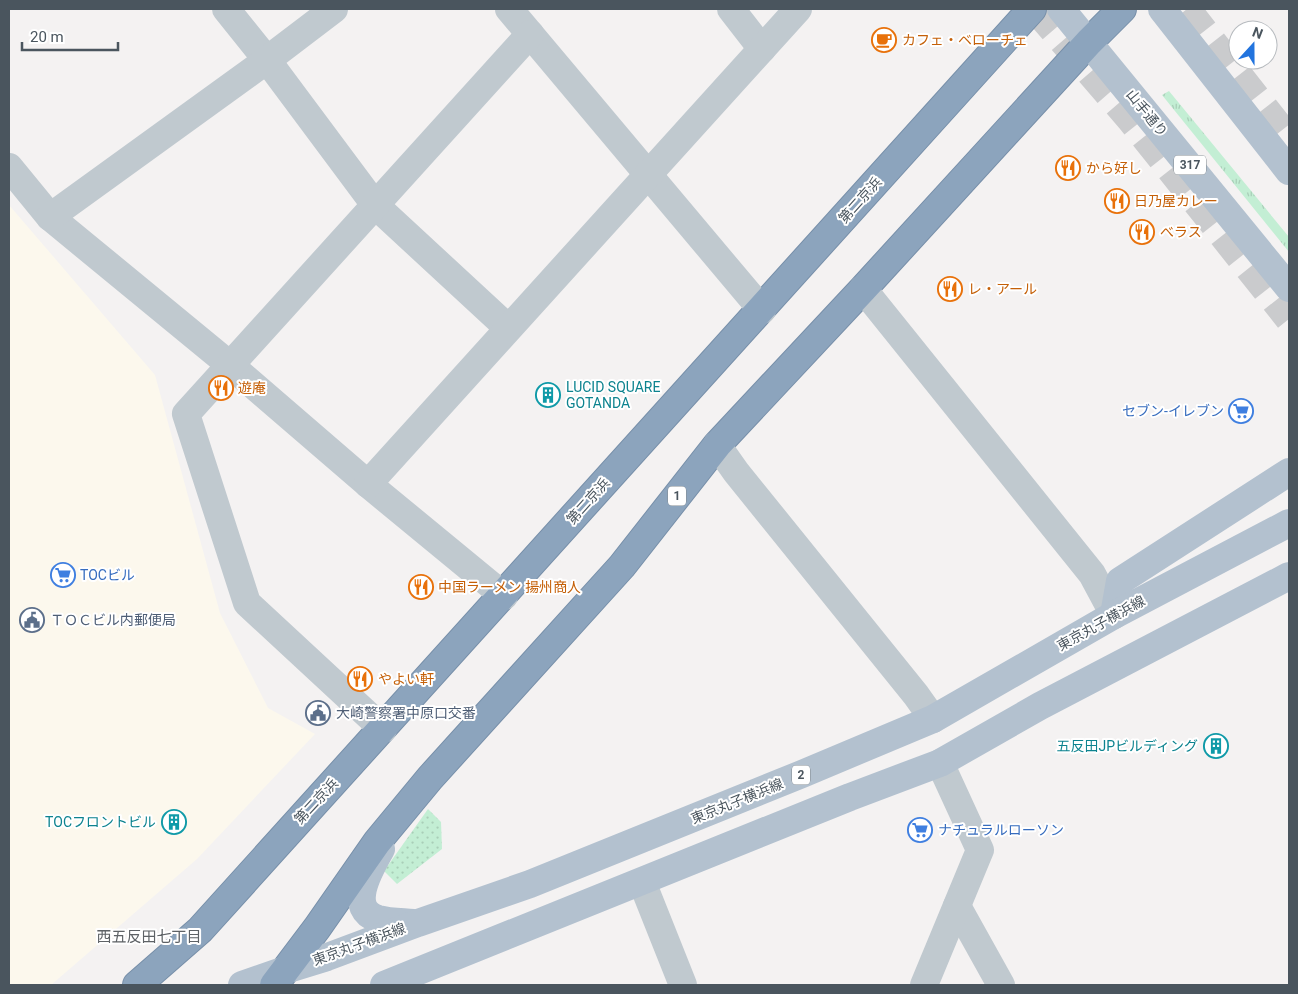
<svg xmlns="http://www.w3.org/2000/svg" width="1298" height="994" viewBox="0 0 1298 994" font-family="Roboto,'Noto Sans JP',sans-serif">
	<defs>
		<pattern id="grass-tufts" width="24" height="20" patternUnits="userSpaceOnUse" patternTransform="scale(1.25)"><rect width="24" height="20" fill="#c3eed4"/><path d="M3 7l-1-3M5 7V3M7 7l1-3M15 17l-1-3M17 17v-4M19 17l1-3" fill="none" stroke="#a9ceb8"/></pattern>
		<pattern id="park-dots" width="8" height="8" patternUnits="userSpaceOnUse" patternTransform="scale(1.25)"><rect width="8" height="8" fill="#c3eed4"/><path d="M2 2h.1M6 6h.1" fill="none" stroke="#a9ceb8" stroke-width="1.8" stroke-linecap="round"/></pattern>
	</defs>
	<rect width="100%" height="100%" fill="#f4f2f2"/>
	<polygon fill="#fcf8ed" points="9,205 155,375 220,613 268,708 315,734 197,859 51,985 9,985"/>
	<polygon fill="url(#grass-tufts)" points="1169,91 1289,237 1289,252 1162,95"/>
	<polygon fill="url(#park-dots)" points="428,809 441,822 442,849 397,884 384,871"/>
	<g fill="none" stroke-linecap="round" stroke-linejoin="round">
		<g stroke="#cacbcd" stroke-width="28" stroke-dasharray="28 14" stroke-linecap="butt">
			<polyline points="1035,9 1130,119 1289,319"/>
			<polyline points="1187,9 1289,139"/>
		</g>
		<defs>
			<g id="highway">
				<polyline points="137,985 200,930 1032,9"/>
				<polyline points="274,985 317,928 377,842 430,778 622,566 717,445 863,289 1089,42 1122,9"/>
			</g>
		</defs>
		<use href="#highway" stroke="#778fa9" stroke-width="30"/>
		<g stroke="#c0c9cf" stroke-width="28">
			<polyline points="226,9 267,60 375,205 508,328"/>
			<polyline points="509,9 762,310"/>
			<polyline points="731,9 762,49"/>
			<polyline points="9,167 50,217 230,365 368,484 504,596"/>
			<polyline points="50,217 267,60 334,9"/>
			<polyline points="863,289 1092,574 1114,615"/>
			<polyline points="717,445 736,472 916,695 933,719"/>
			<polyline points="368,484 798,9"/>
			<polyline points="383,729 247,603 186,414 530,34"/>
			<polyline points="642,882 683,985"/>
			<polyline points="957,906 1001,985"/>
			<polyline points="924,985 980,850 940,763"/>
		</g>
		<g stroke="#b3c1cf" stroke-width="28">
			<polyline points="1061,9 1289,288"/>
			<polyline points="1162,9 1289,171"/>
			<polyline points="1114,615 1120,581 1289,472"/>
			<path d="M381 849C371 867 345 909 378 919 389 922 402 922 413 923"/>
			<polyline points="242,985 288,969 327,957 418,923 530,884 802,774 933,719 1114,615 1289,523"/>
			<polyline points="384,985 850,797 940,763 1040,706 1289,576"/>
		</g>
		<use href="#highway" stroke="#8ca4bd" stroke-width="28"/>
	</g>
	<defs>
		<symbol id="cafe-ring" viewBox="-11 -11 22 22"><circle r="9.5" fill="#fff" stroke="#e8710a" stroke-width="1.5"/><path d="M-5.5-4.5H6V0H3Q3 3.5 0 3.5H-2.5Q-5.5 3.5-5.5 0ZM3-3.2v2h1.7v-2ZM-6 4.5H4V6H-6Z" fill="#e8710a"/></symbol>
		<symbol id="restaurant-ring" viewBox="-11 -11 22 22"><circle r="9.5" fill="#fff" stroke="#e8710a" stroke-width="1.5"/><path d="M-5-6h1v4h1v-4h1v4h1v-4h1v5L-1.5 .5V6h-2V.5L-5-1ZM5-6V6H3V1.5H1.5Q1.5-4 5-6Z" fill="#e8710a"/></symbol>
		<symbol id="building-ring" viewBox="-11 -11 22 22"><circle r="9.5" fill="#fff" stroke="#0f9aa8" stroke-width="1.5"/><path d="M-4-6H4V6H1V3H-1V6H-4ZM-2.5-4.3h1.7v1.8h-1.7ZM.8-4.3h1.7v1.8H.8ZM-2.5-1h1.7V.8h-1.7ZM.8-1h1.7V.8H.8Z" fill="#0f9aa8"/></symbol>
		<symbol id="supermarket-ring" viewBox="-11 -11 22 22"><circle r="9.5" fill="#fff" stroke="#3f7fe0" stroke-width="1.5"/><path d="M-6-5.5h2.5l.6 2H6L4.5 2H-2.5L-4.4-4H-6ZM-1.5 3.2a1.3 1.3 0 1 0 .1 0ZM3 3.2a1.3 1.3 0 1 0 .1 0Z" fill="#3f7fe0"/></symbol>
		<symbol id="civic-ring" viewBox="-11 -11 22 22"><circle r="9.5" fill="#fff" stroke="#5c6f8a" stroke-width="1.5"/><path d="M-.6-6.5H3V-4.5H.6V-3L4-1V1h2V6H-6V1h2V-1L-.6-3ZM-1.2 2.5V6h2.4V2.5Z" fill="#5c6f8a"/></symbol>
	</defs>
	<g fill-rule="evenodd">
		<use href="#cafe-ring" x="870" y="26" width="28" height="28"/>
		<use href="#restaurant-ring" x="1054" y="154" width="28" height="28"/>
		<use href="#restaurant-ring" x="1103" y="187" width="28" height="28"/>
		<use href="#restaurant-ring" x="1128" y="218" width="28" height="28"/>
		<use href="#restaurant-ring" x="936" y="275" width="28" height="28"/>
		<use href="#restaurant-ring" x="207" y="374" width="28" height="28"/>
		<use href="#building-ring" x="534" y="381" width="28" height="28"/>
		<use href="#supermarket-ring" x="1227" y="397" width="28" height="28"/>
		<use href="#supermarket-ring" x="49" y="561" width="28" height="28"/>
		<use href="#restaurant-ring" x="407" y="573" width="28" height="28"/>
		<use href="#civic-ring" x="18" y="606" width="28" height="28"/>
		<use href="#restaurant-ring" x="346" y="665" width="28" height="28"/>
		<use href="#civic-ring" x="304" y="699" width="28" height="28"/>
		<use href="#building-ring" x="1202" y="732" width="28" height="28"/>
		<use href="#building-ring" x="160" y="808" width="28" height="28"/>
		<use href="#supermarket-ring" x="906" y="816" width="28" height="28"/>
	</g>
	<g text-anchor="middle" stroke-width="4" stroke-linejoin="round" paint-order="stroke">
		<g fill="#fff" stroke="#80888e" stroke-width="1">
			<rect x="1174" y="155.5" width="32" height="19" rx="4"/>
			<rect x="668" y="486.5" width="18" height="19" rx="4"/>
			<rect x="792" y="765.5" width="18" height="19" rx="4"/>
		</g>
		<g font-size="12" font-weight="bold" fill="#4a555e">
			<text x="1190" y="169">317</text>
			<text x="677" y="500">1</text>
			<text x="801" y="779">2</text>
		</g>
		<g font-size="14" fill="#c56008" stroke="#fff" text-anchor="start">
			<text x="902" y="45">カフェ・ベローチェ</text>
			<text x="1086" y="173">から好し</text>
			<text x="1134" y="206">日乃屋カレー</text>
			<text x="1160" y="237">べラス</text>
			<text x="968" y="294">レ・アール</text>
			<text x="238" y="393">遊庵</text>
			<text x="438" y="592">中国ラーメン 揚州商人</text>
			<text x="378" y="684">やよい軒</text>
		</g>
		<g font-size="14" fill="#4a555e" stroke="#fff">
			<text transform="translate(1147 113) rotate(51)" y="5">山手通り</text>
			<text transform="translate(860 200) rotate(-48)" y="5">第二京浜</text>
			<text transform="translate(588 501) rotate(-48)" y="5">第二京浜</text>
			<text transform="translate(1101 623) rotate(-29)" y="5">東京丸子横浜線</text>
			<text transform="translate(316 801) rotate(-47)" y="5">第二京浜</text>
			<text transform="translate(737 801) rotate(-22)" y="5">東京丸子横浜線</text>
			<text transform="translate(359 944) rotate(-20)" y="5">東京丸子横浜線</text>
		</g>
		<g font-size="14" fill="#0d838f" stroke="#fff" text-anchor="end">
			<text x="566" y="392" text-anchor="start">LUCID SQUARE<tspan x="566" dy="16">GOTANDA</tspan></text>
			<text x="1198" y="751">五反田JPビルディング</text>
			<text x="156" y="827">TOCフロントビル</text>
		</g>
		<g font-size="14" fill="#366cbe" stroke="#fff" text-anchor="start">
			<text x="1224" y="416" text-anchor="end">セブン-イレブン</text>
			<text x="80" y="580">TOCビル</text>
			<text x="938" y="835">ナチュラルローソン</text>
		</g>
		<g font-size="14" fill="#4e5e75" stroke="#fff" text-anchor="start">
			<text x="50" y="625">ＴＯＣビル内郵便局</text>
			<text x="336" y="718">大崎警察署中原口交番</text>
		</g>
		<g font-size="15" fill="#5e6266" stroke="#fff">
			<text x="149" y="942">西五反田七丁目</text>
		</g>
	</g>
	<rect width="1298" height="994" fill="none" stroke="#4a555e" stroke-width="20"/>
	<g transform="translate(1253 45) rotate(21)"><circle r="24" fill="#ffffff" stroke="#b7bbbf"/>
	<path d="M0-4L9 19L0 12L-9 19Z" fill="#2274de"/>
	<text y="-8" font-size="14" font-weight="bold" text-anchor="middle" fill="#4a555e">N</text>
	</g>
	<path d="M22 42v8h96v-8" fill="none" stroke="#4a555e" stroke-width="2.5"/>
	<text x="30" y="42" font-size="15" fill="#4a555e" stroke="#ffffff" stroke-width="4" paint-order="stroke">20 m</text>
</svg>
